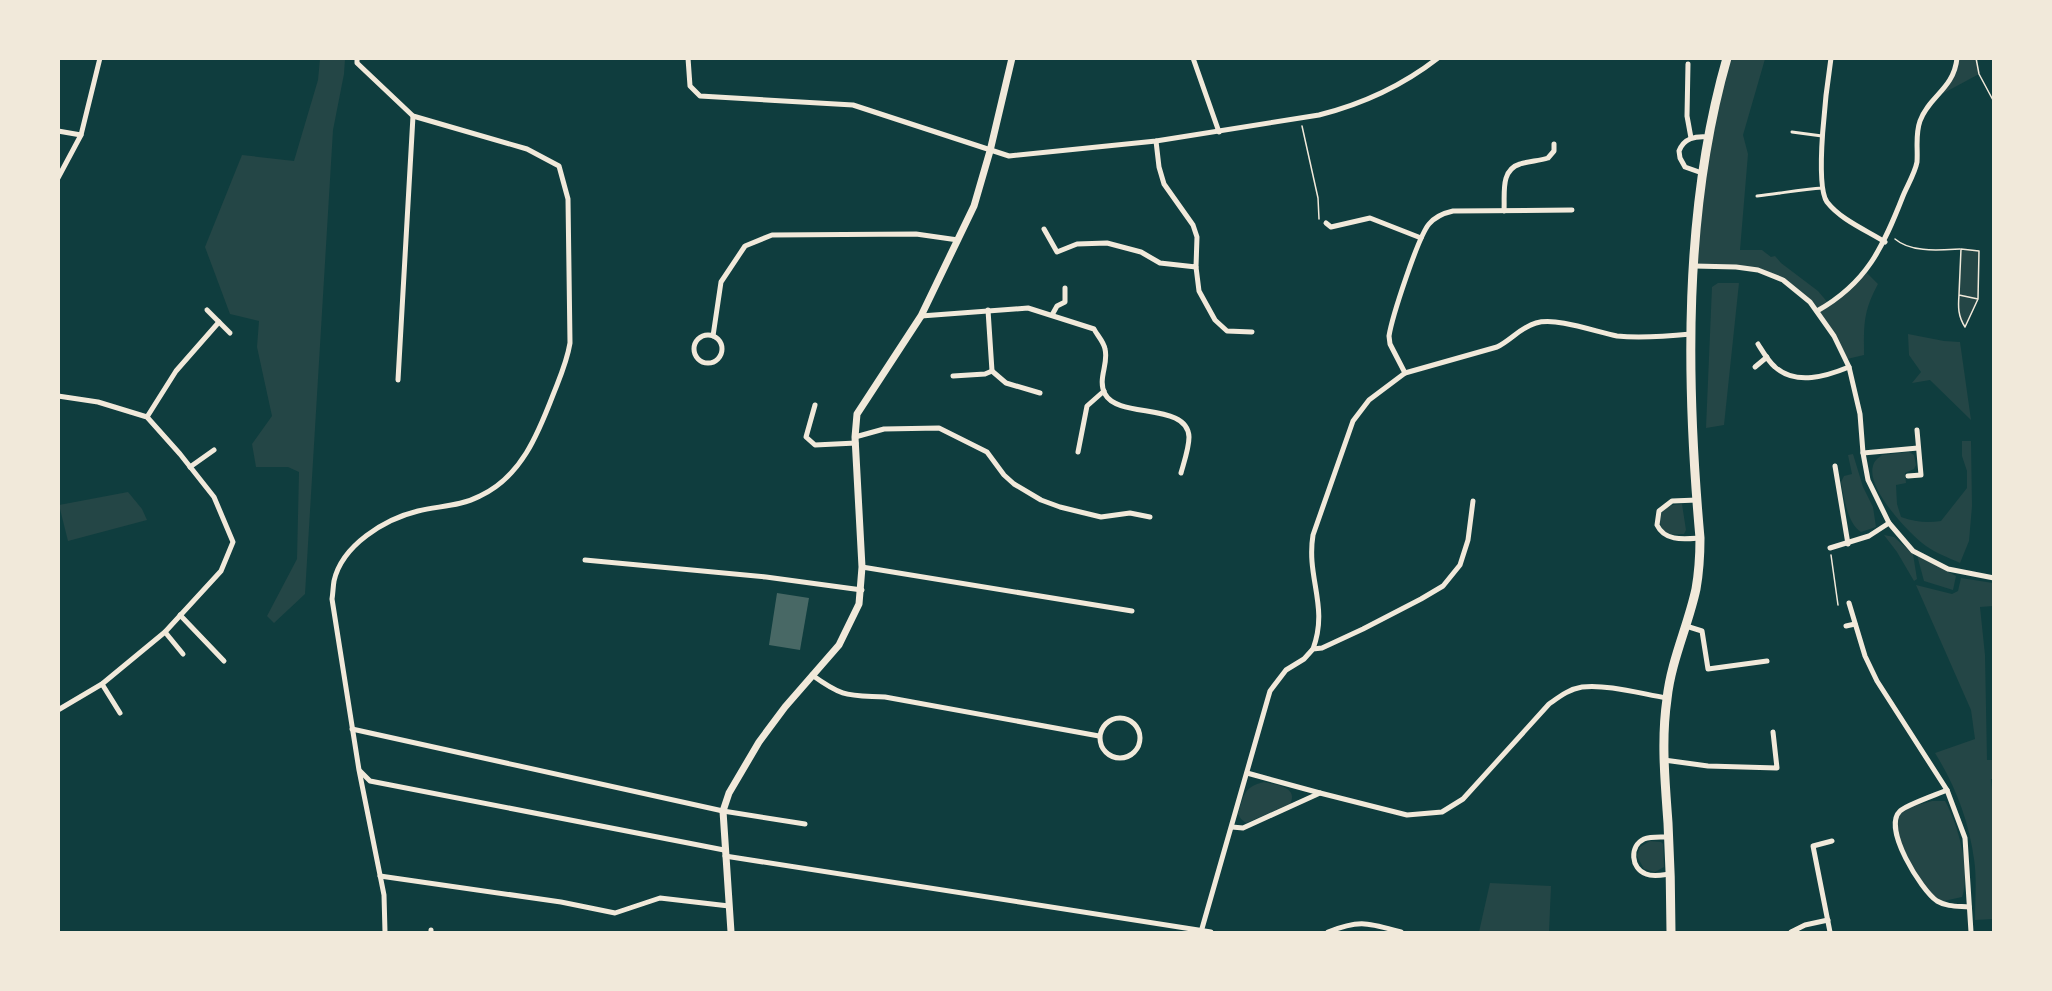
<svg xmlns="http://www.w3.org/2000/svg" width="2052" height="991" viewBox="0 0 2052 991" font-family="Manrope,sans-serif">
	<rect width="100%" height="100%" fill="#0f3d3e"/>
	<g fill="#244646">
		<polygon points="320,59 345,59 344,74 333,130 305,594 274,623 267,616 297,559 299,472 288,467 256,467 252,444 272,416 257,347 259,321 230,314 205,247 242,155 294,161 318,80"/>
		<path d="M1727 59H1765L1743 135 1748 154 1740 250H1762L1771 257 1775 256 1781 263 1818 291 1829 304 1866 272 1878 284C1863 312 1864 324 1864 355L1847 359C1823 321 1805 286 1760 271 1744 266 1712 267 1694 266L1698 216Z"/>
		<polygon points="1957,59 1976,59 1979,74 1940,95"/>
		<path d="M1961 249 1979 251 1978 299 1965 327C1953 308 1960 271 1961 249Z"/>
		<polygon points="1718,283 1739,283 1724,425 1706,428 1712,287"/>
		<polygon points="1908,334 1944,341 1960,342 1971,420 1930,380 1912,383 1921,372 1909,355"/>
		<path d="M1962 441H1971L1972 506 1969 541 1960 563C1949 558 1936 553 1926 546 1909 534 1866 488 1873 466 1874 461 1878 458 1882 455L1909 452 1914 455 1916 465 1914 469 1905 473 1906 483 1896 485 1897 504 1901 517C1915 522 1927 523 1941 521L1967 488V471L1962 456Z"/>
		<path d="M1853 454 1863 487 1873 507 1876 527 1861 532C1847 523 1844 497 1841 482L1844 476 1852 474 1848 455Z"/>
		<polygon points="128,492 142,509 147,520 68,541 59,505"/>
		<path d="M1682 504 1686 530 1684 534C1680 534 1674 535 1670 534 1657 529 1657 513 1668 507 1673 504 1677 505 1682 504Z"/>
		<polygon points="1884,535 1894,537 1913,554 1917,579 1914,581 1897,552"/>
		<polygon points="1917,555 1956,576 1953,590 1924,581"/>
		<path d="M1961 578 1993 583V606L1980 607 1985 655 1987 760H1994L1993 779H1991L1994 811 1993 919 1975 920C1975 900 1977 878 1974 859 1969 821 1955 785 1935 753L1975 739 1971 710 1916 585 1952 594 1958 591Z"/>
		<path d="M1264 782C1276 785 1299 787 1290 804L1246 823 1241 819 1238 814C1244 796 1243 787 1264 782Z"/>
		<path d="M1932 801H1945C1958 824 1971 871 1962 897L1939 902 1919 882 1895 829 1900 810Z"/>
		<polygon points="1650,841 1661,842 1663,844 1664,867 1655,872 1644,869 1637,856 1640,847"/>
		<polygon points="1490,883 1551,886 1549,932 1479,932"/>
	</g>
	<polygon fill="#486865" points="777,593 809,598 800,650 769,645"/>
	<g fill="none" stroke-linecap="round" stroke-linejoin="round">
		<g stroke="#f1e9da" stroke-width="1.5">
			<polyline points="1976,58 1979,74 1994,102"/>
			<polyline points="1302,126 1318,198 1319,219"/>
			<path d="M1895 239C1911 253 1940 250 1960 249"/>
			<path d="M1959 295C1958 307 1958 316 1965 327L1978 299 1979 251 1961 249 1959 295 1978 299"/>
			<polyline points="1831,555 1838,605"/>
		</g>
		<g stroke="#f1e9da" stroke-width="3">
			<polyline points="1792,132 1822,136"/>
			<path d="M1757 196C1779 194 1800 189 1823 188"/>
		</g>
		<g stroke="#f1e9da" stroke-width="5">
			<path d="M357 58V63L413 116 527 149 559 166 568 199 570 343C567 362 560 377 553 395 538 434 521 477 480 496 461 506 439 506 418 511 385 519 342 545 334 581 333 587 333 593 332 599L359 770 384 895 385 932"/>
			<path d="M688 58 690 86 700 96 853 105 1009 156 1156 141 1319 115C1363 104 1402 86 1438 58"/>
			<polyline points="1193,58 1219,132"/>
			<path d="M1831 58C1827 84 1814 184 1827 202 1841 220 1866 230 1885 242"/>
			<polyline points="1688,64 1687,116 1691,138"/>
			<polyline points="58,131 81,135"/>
			<path d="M1702 173 1685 167 1680 158 1679 151C1684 138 1695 136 1708 137"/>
			<polyline points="58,178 81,135 100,58"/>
			<path d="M1504 211C1505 194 1500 170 1520 164 1529 161 1539 161 1548 158L1554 151V144"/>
			<polyline points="1326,223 1331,227 1370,218 1421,238"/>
			<polyline points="1044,229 1057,252 1077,244 1107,243 1141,252 1160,263 1196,267 1197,237 1193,225 1164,184 1159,167 1156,141"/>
			<polyline points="1694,266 1736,267 1758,270 1783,280 1810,302 1834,336 1849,367 1860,414 1863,453 1868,480 1889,523 1913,551 1948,569 1994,578"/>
			<polyline points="1196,267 1199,291 1215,320 1227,331 1252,332"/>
			<polyline points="207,310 230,333"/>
			<path d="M1817 311C1867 283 1883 247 1903 196 1907 186 1915 173 1917 162 1918 148 1915 135 1920 121 1929 96 1954 89 1957 58"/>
			<polyline points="1052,315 1057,306 1065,302 1065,288"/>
			<path d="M921 316 1028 308 1094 329C1097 335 1104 342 1105 349 1109 364 1097 379 1105 394 1118 419 1188 402 1189 437 1189 448 1184 462 1181 473"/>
			<circle cx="708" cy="349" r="14"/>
			<polyline points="713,336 721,282 745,246 772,235 916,234 958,240"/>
			<path d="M1758 344C1763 352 1768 361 1775 367 1796 386 1827 376 1849 367"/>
			<polyline points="1755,367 1767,357"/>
			<polyline points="992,371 1006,383 1040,393"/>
			<path d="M1405 373 1390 344 1389 336C1392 317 1418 237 1429 224 1435 217 1444 213 1453 211L1572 210"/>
			<polyline points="953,376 985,374 992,371 988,310"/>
			<polyline points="398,380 413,116"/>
			<polyline points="58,396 98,402 147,417 180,454 214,497 233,542 221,571 165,632 102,684 58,710"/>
			<polyline points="815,405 806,437 815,445 856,443"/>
			<polyline points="147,417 176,371 219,322"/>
			<polyline points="855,437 884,429 939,428 987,452 1004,475 1014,484 1041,500 1060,507 1101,517 1130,513 1150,517"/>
			<polyline points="1078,452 1087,406 1104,391"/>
			<polyline points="1863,453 1918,448"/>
			<polyline points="1835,466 1848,544"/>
			<polyline points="190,467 214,450"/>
			<polyline points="1908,476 1921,475 1917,430"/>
			<path d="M1697 500 1672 501 1659 511 1657 525C1665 542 1685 539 1700 538"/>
			<polyline points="1830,548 1869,536 1889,523"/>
			<polyline points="585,560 766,577 862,590"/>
			<polyline points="862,567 1132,611"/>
			<polyline points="1849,603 1865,656 1877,681 1947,790 1965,838 1971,932"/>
			<polyline points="180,615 224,661"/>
			<polyline points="1686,626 1702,631 1708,669 1767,661"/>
			<polyline points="1846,626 1855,624"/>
			<polyline points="165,632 183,654"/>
			<path d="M1313 649C1329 606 1306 578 1313 535L1353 421 1369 400 1405 373 1497 347C1510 341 1521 327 1536 323 1557 317 1596 332 1617 336 1638 338 1670 336 1691 334"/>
			<path d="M812 675C844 698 847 695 885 697L1099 736"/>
			<polyline points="102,684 120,713"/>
			<circle cx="1120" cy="738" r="20"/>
			<polyline points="352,729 723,811 805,824"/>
			<polyline points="1664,760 1708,766 1777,768 1773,732"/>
			<polyline points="360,771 370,781 724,850"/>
			<polyline points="1247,773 1320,793"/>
			<path d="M1947 790C1938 794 1906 805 1900 811 1882 828 1921 890 1937 901 1947 907 1958 906 1969 907"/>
			<path d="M1232 827 1243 828 1320 793 1407 815 1442 812 1463 799 1549 704C1559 697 1569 689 1582 687 1607 684 1642 694 1667 698"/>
			<path d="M1669 837C1661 837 1651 836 1644 839 1629 846 1631 869 1646 874 1653 877 1662 875 1670 874"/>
			<polyline points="725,856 1211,932"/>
			<polyline points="380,876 561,902 615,913 660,898 729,906"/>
			<polyline points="431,932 431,930"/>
			<polyline points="1201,932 1270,691 1286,670 1304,659 1313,649 1322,648 1363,629 1421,599 1443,586 1460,565 1468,540 1473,501"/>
			<path d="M1328 932C1360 919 1368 923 1401 932"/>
			<polyline points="1791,932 1805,925 1828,920"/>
			<polyline points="1830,932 1813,846 1832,841"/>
		</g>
		<polyline stroke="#f1e9da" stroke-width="7" points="731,932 723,811 729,793 759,742 785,707 839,645 859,604 862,567 855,437 857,414 921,316 974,206 990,151 1012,58"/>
		<path stroke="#f1e9da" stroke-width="9" d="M1671 932C1671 896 1670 859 1668 823 1665 781 1661 740 1667 699 1671 661 1688 626 1696 589 1699 572 1700 555 1700 538 1686 382 1683 211 1727 58"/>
	</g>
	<rect width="2052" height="991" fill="none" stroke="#f1e9da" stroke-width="120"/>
</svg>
